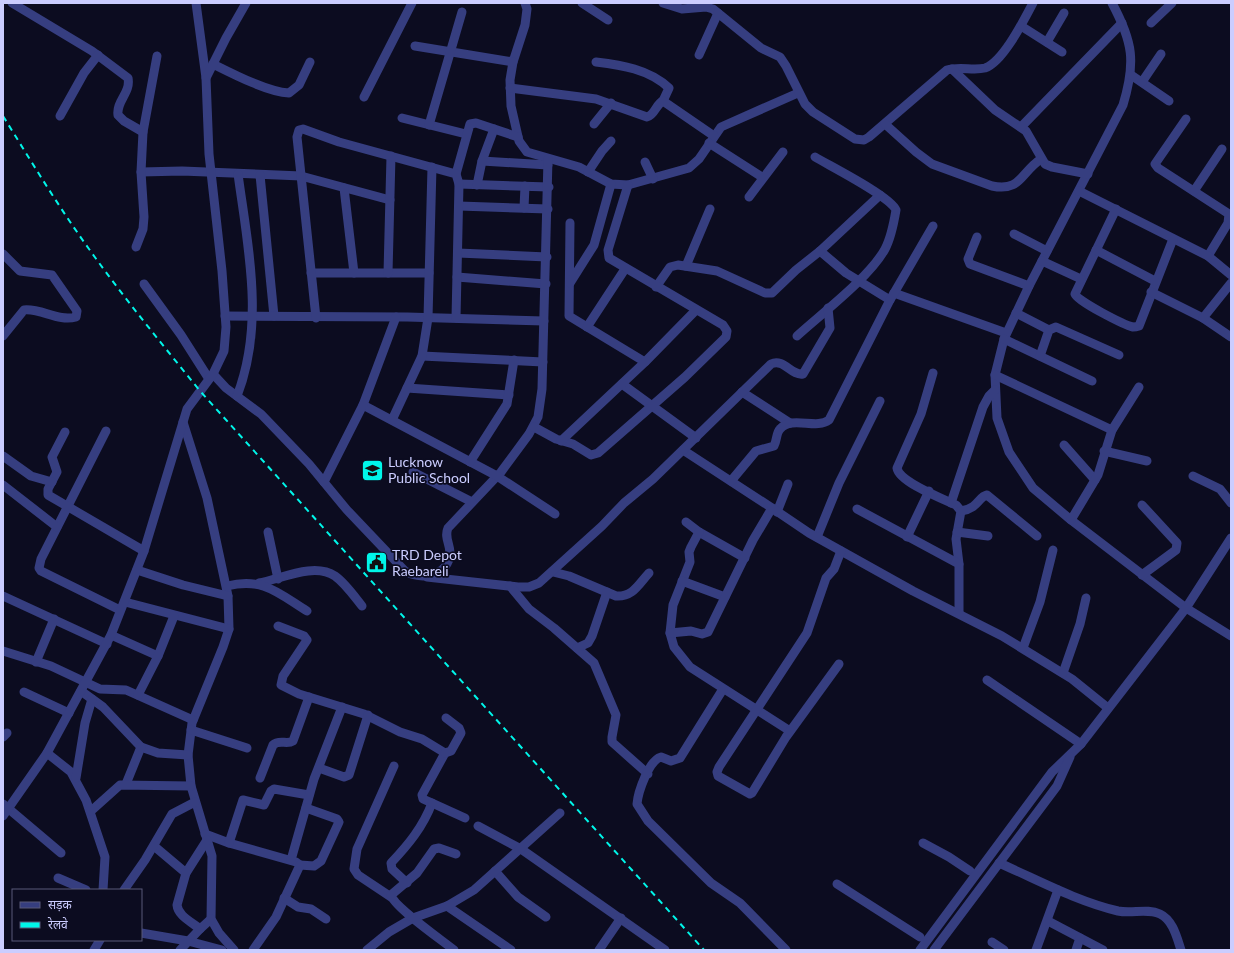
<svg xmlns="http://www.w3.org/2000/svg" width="1234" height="953" viewBox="0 0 1234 953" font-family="Lato,'Noto Sans Devanagari',sans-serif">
	<rect width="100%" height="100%" fill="#0c0c20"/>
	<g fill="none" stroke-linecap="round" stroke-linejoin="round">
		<g stroke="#363e80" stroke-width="9">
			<path d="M12 3 92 51 128 78C131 93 116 101 118 115L124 121 143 132"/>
			<polyline points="196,3 206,78"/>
			<polyline points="525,3 527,9 525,25 513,62 510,80 511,106 519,141 527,152 579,167 611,184 628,185 689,168 699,159 721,127 798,93"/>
			<polyline points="582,3 608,20"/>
			<path d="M663 3 682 9 706 7 713 9 761 48 780 57 786 66 805 104 813 112 855 139 864 140 869 137 947 70C960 66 973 71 985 68 1003 62 1024 20 1033 3"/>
			<path d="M1112 3C1133 42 1136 62 1123 105L1029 286 1004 339 995 375 997 418 1009 452 1033 488 1071 520 1186 608 1231 636"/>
			<polyline points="1151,23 1172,3"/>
			<polyline points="1021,26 1062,52"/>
			<polyline points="1047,42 1064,13"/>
			<polyline points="415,46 513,62"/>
			<polyline points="699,55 718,13"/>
			<path d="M596 62C621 65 649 69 669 88L663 101"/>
			<path d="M213 64C233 74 268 92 289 93L299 85 310 62"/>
			<polyline points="952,69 995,110 1026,131 1045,164 1052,167 1088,174"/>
			<polyline points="1131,75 1169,101"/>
			<polyline points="1142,82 1161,54"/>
			<path d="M510 88 596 99 647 117C655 115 656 104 663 101L714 136"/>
			<polyline points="364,97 412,3"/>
			<polyline points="60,116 84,73 98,55"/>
			<polyline points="402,118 466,134"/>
			<polyline points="1186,119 1155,164 1158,168 1229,214 1228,223 1208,256"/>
			<polyline points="594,124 611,103"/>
			<path d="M885 124 916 152 932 164 992 186C1021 192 1020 173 1041 159"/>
			<polyline points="429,125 462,12"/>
			<polyline points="1021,127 1122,23"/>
			<polyline points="709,143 762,177"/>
			<polyline points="482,161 548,165"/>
			<polyline points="645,162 653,179"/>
			<polyline points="141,172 182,171 301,176 390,200"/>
			<polyline points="588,172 602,151 611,141"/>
			<polyline points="456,174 470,124 476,123 518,137"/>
			<polyline points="260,175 274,316"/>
			<polyline points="459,184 549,187"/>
			<polyline points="477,185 482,161 494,129"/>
			<polyline points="344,188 354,273"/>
			<polyline points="1079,191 1208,256 1231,275"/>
			<polyline points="1194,191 1222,149"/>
			<polyline points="749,197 783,152"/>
			<polyline points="459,206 548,209"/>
			<polyline points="524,208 525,186"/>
			<path d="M1116 209 1075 294C1077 301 1124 325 1133 327 1136 327 1136 327 1139 326L1173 239"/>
			<polyline points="570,223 569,316 645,362"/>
			<polyline points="1014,234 1047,251"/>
			<polyline points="977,237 968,259 970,264 1029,286"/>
			<polyline points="136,247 143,229 144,217 141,172 143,132 157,56"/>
			<polyline points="1096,250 1155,281"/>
			<polyline points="820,251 846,273 890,300"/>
			<polyline points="458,253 547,257"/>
			<path d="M3 254 20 271 52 275 77 311 76 317C58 322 41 308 24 310L3 336"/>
			<polyline points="1042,261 1081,279"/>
			<polyline points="686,266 710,209"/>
			<polyline points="311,273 429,273"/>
			<polyline points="388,273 391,156"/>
			<polyline points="457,277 546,284"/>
			<polyline points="570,283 594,245 611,184"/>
			<polyline points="144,284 181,335 209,379"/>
			<polyline points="656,287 670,267 678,265 717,271 765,293 772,293 796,270 820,251 880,195"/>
			<polyline points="1151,292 1203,318 1231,337"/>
			<polyline points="894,293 1006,333"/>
			<polyline points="1016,313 1049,330"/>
			<polyline points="225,316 407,317 544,321"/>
			<polyline points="316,318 297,137 299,130 303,129 339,142 456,174 459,184 456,318"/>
			<polyline points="1203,318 1231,283"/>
			<polyline points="587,327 625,269"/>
			<path d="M797 336C821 314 870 277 885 249 891 238 894 222 896 210 890 196 830 166 815 157"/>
			<polyline points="1004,339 1092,381"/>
			<polyline points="422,356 543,362"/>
			<polyline points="1040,356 1049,330 1056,327 1119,355"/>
			<path d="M933 373 921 414 897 468C899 482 943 499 956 505L961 511 956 539 959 564"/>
			<path d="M213 374 226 388 261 414 309 464 347 510 405 571C421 581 449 576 450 553 450 544 444 537 448 528L501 472 529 434 538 417 542 389 548 159"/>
			<polyline points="995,375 1112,430"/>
			<polyline points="622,384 696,438"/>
			<polyline points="407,388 509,395"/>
			<polyline points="742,392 790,423"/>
			<path d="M237 396C265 324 248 248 238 174"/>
			<polyline points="363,405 497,476 555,514"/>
			<polyline points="392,420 422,356 428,318 432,167"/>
			<polyline points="183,422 207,498 228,596 229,629 223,647 192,723 188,755 191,786 212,856 211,919 219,933 234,950"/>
			<polyline points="534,427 556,439 573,444 591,455 598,453 685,377 726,337 727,331 723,325 609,258 608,250 628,185"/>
			<polyline points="106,431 41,559 39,568 41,571 120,610"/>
			<polyline points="65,432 52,457 57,472 48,489 48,495 144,551"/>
			<polyline points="561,441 645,362 696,310"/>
			<polyline points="1064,445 1095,480"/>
			<polyline points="683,450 772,508"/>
			<polyline points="1104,451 1147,461"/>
			<polyline points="3,456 31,476 52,482"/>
			<polyline points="470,462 507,404 514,360"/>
			<polyline points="413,472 472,502"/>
			<polyline points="1193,476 1220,489 1231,503"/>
			<path d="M731 481 756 451 774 446C777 441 776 433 780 429 792 415 816 430 829 420L890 300 933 226"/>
			<polyline points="324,482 363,405 396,317"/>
			<polyline points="3,485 57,527"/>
			<polyline points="951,503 983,407 989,396 995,390"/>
			<polyline points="1142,505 1177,543 1176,550 1142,575"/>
			<polyline points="857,509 959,564 959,613"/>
			<path d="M961 511C979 508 978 497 987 495L1037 536"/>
			<polyline points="777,512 788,484"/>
			<polyline points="1071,520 1098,475 1112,430 1139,387"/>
			<polyline points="686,522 699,532 745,558"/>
			<polyline points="268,532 278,579"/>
			<polyline points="699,532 691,547 689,552 690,562 673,605 670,633 674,647 690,667 790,731"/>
			<polyline points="957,532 988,536"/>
			<polyline points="817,537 839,483 880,401"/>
			<polyline points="907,537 929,491"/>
			<polyline points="137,570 183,585 228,596"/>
			<path d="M553 572 569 576 616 596C633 597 638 585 649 573"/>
			<path d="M427 577 518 587H529L539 583 602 526 624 503 653 479 771 364C784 358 791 376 803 374L830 328 828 308"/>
			<polyline points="682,581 725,597"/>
			<path d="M259 583C281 579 314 562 335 576 345 583 354 596 362 606"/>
			<path d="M227 586C263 577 278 593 307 611"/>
			<polyline points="510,586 529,609 554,628 594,663 616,715 612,737 612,742 648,774"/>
			<polyline points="3,596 107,644"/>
			<polyline points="125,602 229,629"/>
			<path d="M278 626 304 636 307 640 283 676 281 685 299 694 364 714 400 732 422 739 445 753 422 795 423 799 432 803C423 827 408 845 391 863L392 869 407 883"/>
			<polyline points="670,633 691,631 702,634 708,632 753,540 772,508 809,533 913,591 1002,636 1072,679 1108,708"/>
			<polyline points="111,635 158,656"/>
			<polyline points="577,648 588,643 592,636 607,592"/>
			<polyline points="1023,648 1040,602 1053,550"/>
			<polyline points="3,651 51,666 100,689 126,690 193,720"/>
			<polyline points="36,662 54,619"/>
			<polyline points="839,664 786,737 752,793 750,794 718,776 717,772 719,767 807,633 826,578 834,569 841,551"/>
			<polyline points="1063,673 1080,624 1086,598"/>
			<polyline points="987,680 1081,744"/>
			<path d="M723 689 680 758 671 761 661 757C649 760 638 792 637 804L648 821 711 883 740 903 786 950"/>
			<polyline points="81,691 103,707 141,747 158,753 188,755"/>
			<polyline points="24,692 69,713"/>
			<polyline points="138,695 158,656 174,616"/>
			<polyline points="191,730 247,748"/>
			<polyline points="3,737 7,733"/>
			<polyline points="47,753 71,772 86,800 105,857 103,890"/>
			<polyline points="445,753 451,751 461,733 459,728 446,718"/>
			<polyline points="319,768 344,777 349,775 368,715"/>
			<polyline points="76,778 85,723 92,699"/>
			<path d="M260 778 273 745C279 739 287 745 293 741L309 697"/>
			<polyline points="126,784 141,747"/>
			<polyline points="432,803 465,818"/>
			<polyline points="3,804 61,853"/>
			<polyline points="91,811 120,785 191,786"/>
			<polyline points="3,816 47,753 111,635 144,551 187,409 213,374 224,351 226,327 222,271 209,154 206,78 226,38 246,3"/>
			<polyline points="478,826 521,849 665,950"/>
			<polyline points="205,834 229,843 296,862 300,865 276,917 253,950"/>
			<polyline points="229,843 243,800 264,805 271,791 274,789 309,795"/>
			<polyline points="923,843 949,857 970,871"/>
			<polyline points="154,846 186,873"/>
			<polyline points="291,860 314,779 342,707"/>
			<path d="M999 863C1038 880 1076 901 1118 911 1132 914 1147 908 1160 914 1173 920 1177 938 1181 950"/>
			<polyline points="300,865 314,866 321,861 339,822 337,819 306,808"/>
			<polyline points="495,871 518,897 546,917"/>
			<polyline points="58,878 86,890"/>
			<polyline points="837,884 920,937"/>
			<polyline points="124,890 145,860 172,814 195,802"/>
			<polyline points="391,897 358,875 354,869 357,849 394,766"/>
			<polyline points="284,898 298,907 311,909 326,919"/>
			<polyline points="447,906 511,950"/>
			<polyline points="1048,921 1103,950"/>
			<path d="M200 929C192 922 178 916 177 905L186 873 207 840"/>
			<polyline points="141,933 188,941 222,950"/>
			<polyline points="992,942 1004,950"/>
			<polyline points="94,950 100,940"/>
			<polyline points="180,950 200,929 211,919"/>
			<polyline points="367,950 389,932 413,918 447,906 474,890 560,813"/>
			<path d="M454 950C443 941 393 906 391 895L417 873 434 849 439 848 456 854"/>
			<polyline points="599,950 621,918"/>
			<polyline points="920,950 1052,772 1081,744 1186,608 1231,538"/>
			<polyline points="934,950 1057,786 1070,757"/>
			<polyline points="1036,950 1058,890"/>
			<polyline points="1076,950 1080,938"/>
		</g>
		<path stroke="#00f6e9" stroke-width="2" stroke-dasharray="6 5" stroke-linecap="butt" d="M3 116C31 161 58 206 89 249 124 298 162 344 200 391L704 950"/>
	</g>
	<defs>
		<symbol id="school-square" viewBox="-11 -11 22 22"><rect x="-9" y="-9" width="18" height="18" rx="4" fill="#00f6e9" stroke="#0c0c20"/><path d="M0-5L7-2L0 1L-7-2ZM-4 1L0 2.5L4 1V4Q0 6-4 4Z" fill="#111"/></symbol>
		<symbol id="civic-square" viewBox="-11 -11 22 22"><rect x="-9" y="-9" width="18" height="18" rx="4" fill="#00f6e9" stroke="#0c0c20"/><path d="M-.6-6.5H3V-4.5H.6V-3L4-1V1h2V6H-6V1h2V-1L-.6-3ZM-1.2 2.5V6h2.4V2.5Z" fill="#111"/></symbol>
	</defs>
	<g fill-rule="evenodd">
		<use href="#school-square" x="360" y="458" width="25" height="25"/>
		<use href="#civic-square" x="364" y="550" width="25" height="25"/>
	</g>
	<g text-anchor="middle" stroke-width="3.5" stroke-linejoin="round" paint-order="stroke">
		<g font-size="14" fill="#cbcdff" stroke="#0c0c20" text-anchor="start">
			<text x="388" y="467">Lucknow<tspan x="388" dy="16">Public School</tspan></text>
			<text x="392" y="560">TRD Depot<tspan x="392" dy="16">Raebareli</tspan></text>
		</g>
	</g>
	<rect width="1234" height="953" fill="none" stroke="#cbcdff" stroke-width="8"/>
	<rect x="12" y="889" width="130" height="52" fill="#0c0c20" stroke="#585979"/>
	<rect x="20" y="902" width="20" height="6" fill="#363e80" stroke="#585979"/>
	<text x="48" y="909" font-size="12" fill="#cbcdff">सड़क</text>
	<rect x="20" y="922" width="20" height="6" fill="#00f6e9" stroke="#585979"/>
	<text x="48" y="929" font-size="12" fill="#cbcdff">रेलवे</text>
</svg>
